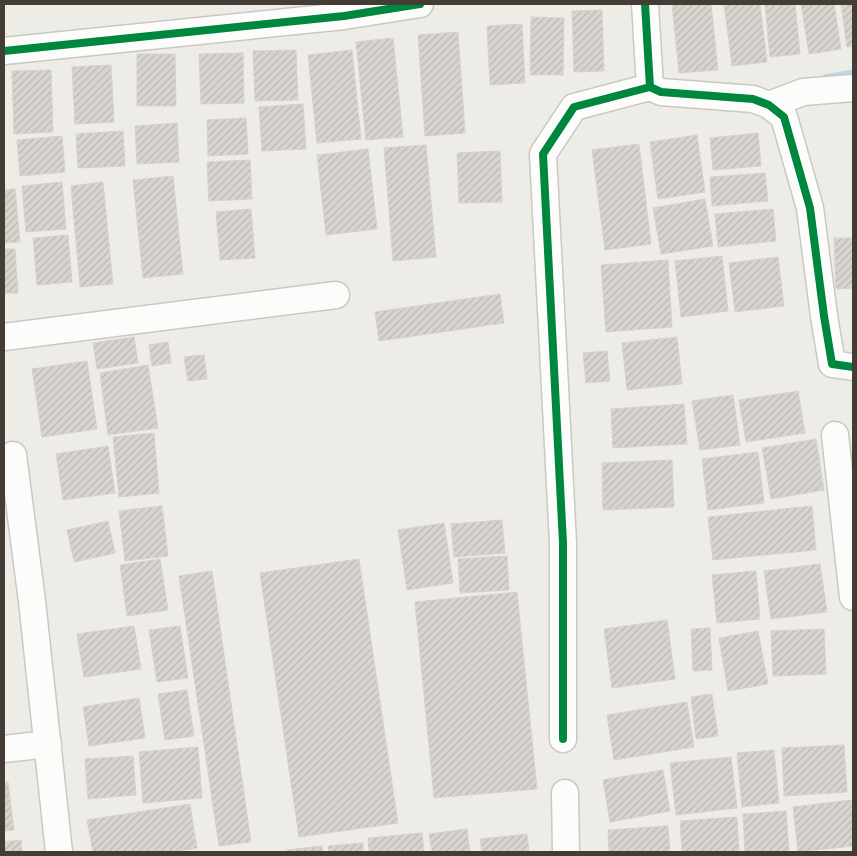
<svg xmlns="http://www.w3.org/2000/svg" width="857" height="856" viewBox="0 0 857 856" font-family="Barlow,sans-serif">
	<defs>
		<pattern id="building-hatch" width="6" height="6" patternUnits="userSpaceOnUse" patternTransform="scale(1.25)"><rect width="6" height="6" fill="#d8d5d0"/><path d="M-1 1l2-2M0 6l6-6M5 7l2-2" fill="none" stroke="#bbb8b3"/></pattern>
	</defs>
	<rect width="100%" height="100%" fill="#eeece7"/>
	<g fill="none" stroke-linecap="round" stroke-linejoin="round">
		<polyline stroke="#bad8e9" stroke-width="7" points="825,78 853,73"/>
	</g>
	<g fill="url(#building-hatch)" stroke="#d6d3cd">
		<polygon points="672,4 711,4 718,70 679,73"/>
		<polygon points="724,4 760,4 767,62 732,66"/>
		<polygon points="765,4 795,4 800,54 770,57"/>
		<polygon points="801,4 834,4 841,49 809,54"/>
		<polygon points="841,4 853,4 853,46 847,47"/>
		<polygon points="602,10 604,71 574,72 572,11"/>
		<polygon points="531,17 564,18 563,75 530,75"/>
		<polygon points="522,24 525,83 490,85 487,26"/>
		<polygon points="458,32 465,133 425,136 418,35"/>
		<polygon points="393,38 403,137 366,140 356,42"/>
		<polygon points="296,50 298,100 255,101 253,51"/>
		<polygon points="352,50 361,139 317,143 308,55"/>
		<polygon points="243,53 244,103 201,104 199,54"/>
		<polygon points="137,54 175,54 176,106 137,106"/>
		<polygon points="111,65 114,122 75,124 72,67"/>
		<polygon points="51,70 53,132 14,134 12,71"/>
		<polygon points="303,104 306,149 262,151 259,107"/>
		<polygon points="246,118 248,154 208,156 207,120"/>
		<polygon points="177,123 179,162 137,164 135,126"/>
		<polygon points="123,131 125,166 78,168 76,134"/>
		<polygon points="758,133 761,166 713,170 710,138"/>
		<polygon points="697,135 705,192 658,199 650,142"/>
		<polygon points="62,136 65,172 20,176 17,140"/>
		<polygon points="639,144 651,244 605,250 592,150"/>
		<polygon points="426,145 436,257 393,261 384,148"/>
		<polygon points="368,149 377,229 326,235 317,155"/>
		<polygon points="500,151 502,202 459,203 457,153"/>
		<polygon points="250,160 252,199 209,201 207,162"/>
		<polygon points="765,173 768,201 712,206 710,177"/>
		<polygon points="173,176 183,274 143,278 133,180"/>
		<polygon points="62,182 66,229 26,232 22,186"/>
		<polygon points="103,182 113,284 80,287 71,186"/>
		<polygon points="15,189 20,242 4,243 4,190"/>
		<polygon points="705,199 713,246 661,254 653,208"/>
		<polygon points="251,209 255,258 220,260 216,212"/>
		<polygon points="773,209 776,241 718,247 715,214"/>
		<polygon points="68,235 72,282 37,285 33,238"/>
		<polygon points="834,238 853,238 853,288 836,289"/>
		<polygon points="4,249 15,249 18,293 4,293"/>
		<polygon points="722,256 728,311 681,317 675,261"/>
		<polygon points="778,257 784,306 735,312 729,263"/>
		<polygon points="668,260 672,327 606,332 601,265"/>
		<polygon points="500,294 504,323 379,341 375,312"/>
		<polygon points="134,337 138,363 97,369 93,343"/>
		<polygon points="677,337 682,384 627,390 622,343"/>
		<polygon points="168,342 171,363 152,366 149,345"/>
		<polygon points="607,351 610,381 586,383 583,353"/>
		<polygon points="204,355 207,379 188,381 184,357"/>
		<polygon points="87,361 97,429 42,437 32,369"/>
		<polygon points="148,365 158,428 108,435 100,373"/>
		<polygon points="798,391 805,433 746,442 739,400"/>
		<polygon points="733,395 740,445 700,450 692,401"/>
		<polygon points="684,404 687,444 613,448 611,409"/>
		<polygon points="154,433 159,493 119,497 113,437"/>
		<polygon points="816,439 824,490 771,499 762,448"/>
		<polygon points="108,446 115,493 63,500 56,454"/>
		<polygon points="758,452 764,503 708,510 702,459"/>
		<polygon points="672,460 674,507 603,510 602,463"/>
		<polygon points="162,506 168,556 125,561 119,511"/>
		<polygon points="812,506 816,550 713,560 708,517"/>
		<polygon points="502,520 505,553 454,557 451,524"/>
		<polygon points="108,521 115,553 74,562 67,530"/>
		<polygon points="444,523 453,583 407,590 398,530"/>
		<polygon points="507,556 509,590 460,593 458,559"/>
		<polygon points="160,559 168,610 127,616 120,565"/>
		<polygon points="359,559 398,823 299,837 260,573"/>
		<polygon points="820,564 827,612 771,619 764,571"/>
		<polygon points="212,571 251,842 219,846 179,576"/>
		<polygon points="756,571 760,619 717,623 712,575"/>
		<polygon points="517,592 537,789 434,798 415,602"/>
		<polygon points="667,620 675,679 612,688 604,629"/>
		<polygon points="134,626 141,669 84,677 77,634"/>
		<polygon points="180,626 188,678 157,682 149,630"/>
		<polygon points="710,628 712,670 693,671 691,629"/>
		<polygon points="824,629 826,674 773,676 771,631"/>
		<polygon points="758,631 768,684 728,691 719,638"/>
		<polygon points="187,690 194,736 165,740 158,694"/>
		<polygon points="712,694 718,736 696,739 691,697"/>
		<polygon points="139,698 145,738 89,746 83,707"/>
		<polygon points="687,702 694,747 614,760 607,715"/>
		<polygon points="844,745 847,792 784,796 782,748"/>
		<polygon points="198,747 202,798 143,803 139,752"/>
		<polygon points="774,750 779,803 742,807 737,753"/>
		<polygon points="133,756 136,795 88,799 85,759"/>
		<polygon points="731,757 737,808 676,815 670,763"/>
		<polygon points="663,770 670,811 610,822 603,780"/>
		<polygon points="8,782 14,830 4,831 4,783"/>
		<polygon points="851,800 853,820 853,846 798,852 793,807"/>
		<polygon points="190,804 197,848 173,852 93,852 87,820"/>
		<polygon points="786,811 789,852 745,852 743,814"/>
		<polygon points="737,817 739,852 682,852 680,821"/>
		<polygon points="668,826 670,852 609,852 608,830"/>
		<polygon points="467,829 470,852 432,852 429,834"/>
		<polygon points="422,833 424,852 369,852 368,838"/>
		<polygon points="527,834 529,852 482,852 480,839"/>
		<polygon points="21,840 22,852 4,852 4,842"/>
		<polygon points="363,843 363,852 329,852 328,846"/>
		<polygon points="322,846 323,852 287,852 287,850"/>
	</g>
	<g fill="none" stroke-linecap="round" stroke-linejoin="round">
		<defs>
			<g id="minor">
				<polyline points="645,4 650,87 661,92 753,99 769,105 784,117 810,208 824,316 832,364 853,367"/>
				<polyline points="4,51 344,16 420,4"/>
				<polyline points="769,105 803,92 853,88"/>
				<polyline points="4,337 336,295"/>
				<polyline points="835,435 853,597"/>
				<polyline points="13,455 32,601 59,852"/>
				<polyline points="563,739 563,543 543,154 574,107 650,87"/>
				<polyline points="4,749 48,744"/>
				<polyline points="565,793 566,852"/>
			</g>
		</defs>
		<use href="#minor" stroke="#cac8c3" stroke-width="29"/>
		<use href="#minor" stroke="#fcfcfb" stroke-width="26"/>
		<defs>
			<g id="cycleway">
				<polyline points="645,4 650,87 661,92 753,99 769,105 784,117 810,208 824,316 832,364 853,367"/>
				<polyline points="4,51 344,16 420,4"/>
				<polyline points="563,739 563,543 543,154 574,107 650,87"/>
			</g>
		</defs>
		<use href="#cycleway" stroke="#fff" stroke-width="11"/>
		<use href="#cycleway" stroke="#00873e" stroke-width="8"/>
	</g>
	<rect width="857" height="856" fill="none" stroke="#433d35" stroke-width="10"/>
</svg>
